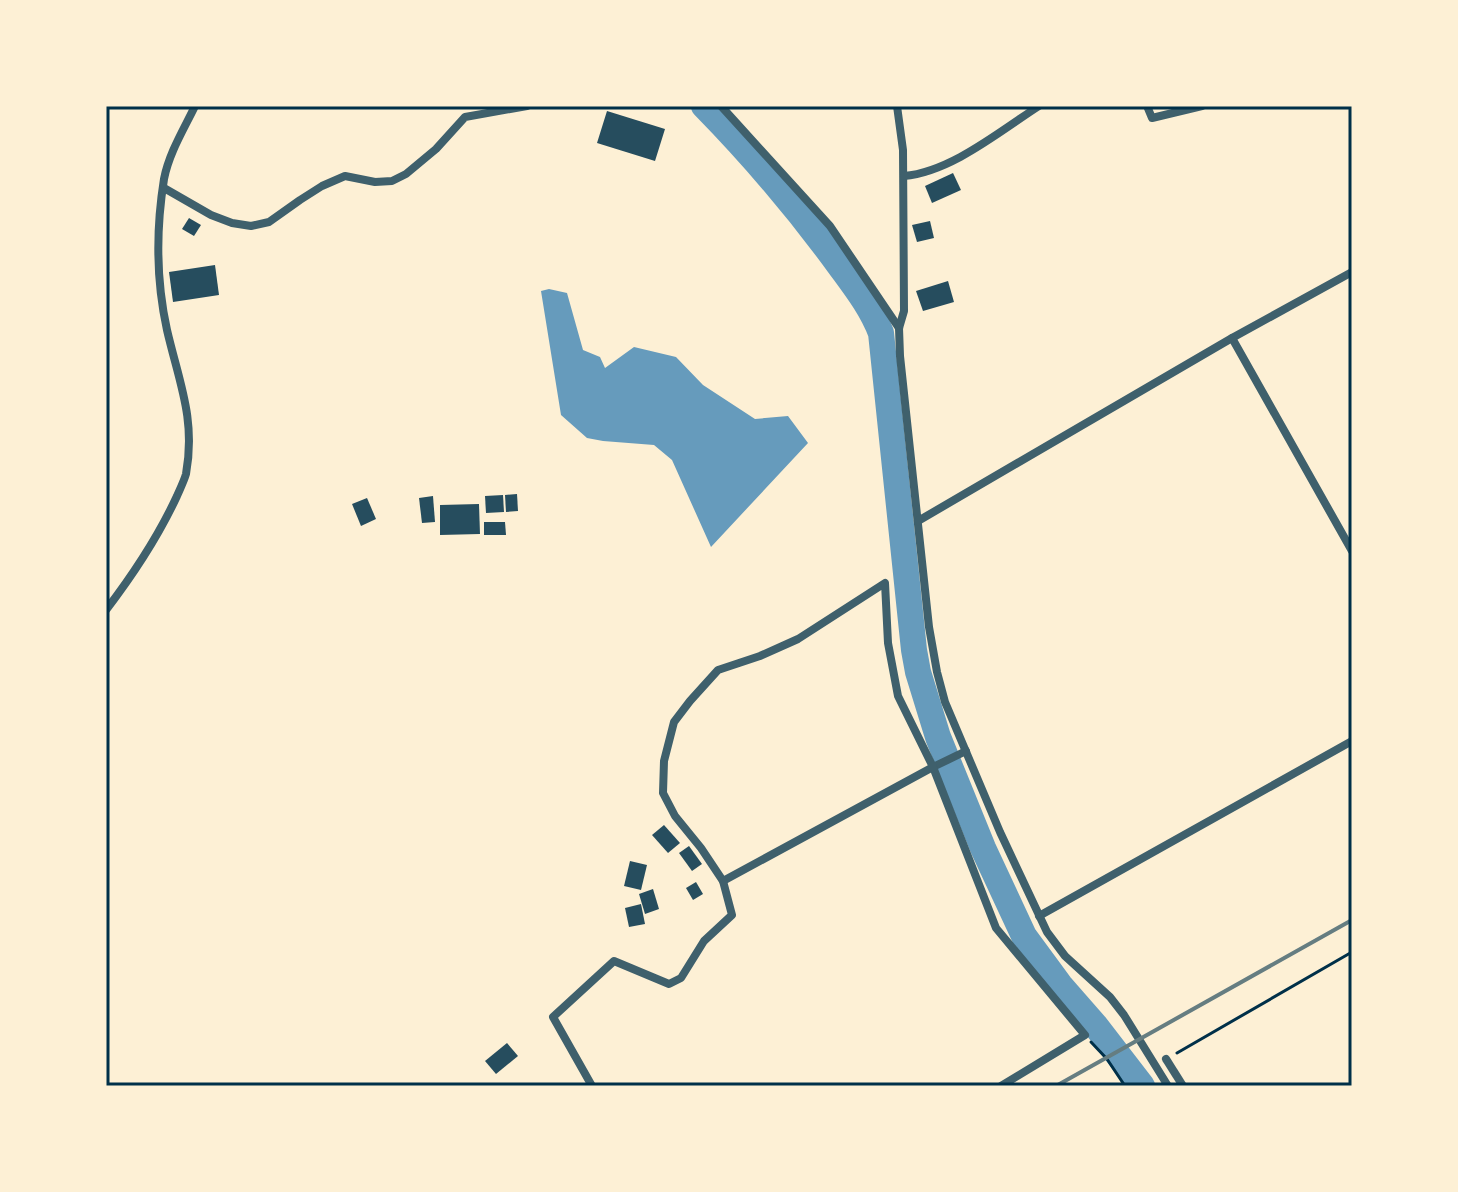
<svg xmlns="http://www.w3.org/2000/svg" width="1458" height="1192" viewBox="0 0 1458 1192" font-family="'PT Sans',sans-serif">
	<rect width="100%" height="100%" fill="#fdf0d5"/>
	<polygon fill="#669bbc" points="549,289 567,293 583,350 600,357 605,368 634,347 676,357 703,385 755,419 788,416 808,443 711,547 672,460 654,445 603,441 587,438 561,415 541,291"/>
	<g fill="none" stroke-linecap="round" stroke-linejoin="round">
		<path stroke="#669bbc" stroke-width="26" d="M704 106C753 156 798 209 839 265 855 287 871 307 881 333L914 650 918 672 938 737 983 848 1024 936 1060 985 1095 1025 1142 1086"/>
	</g>
	<g fill="#264d5e">
		<polygon points="607,111 665,129 655,161 597,143"/>
		<polygon points="953,173 961,190 932,203 925,186"/>
		<polygon points="189,218 201,225 194,236 182,229"/>
		<polygon points="930,221 934,238 917,242 912,225"/>
		<polygon points="215,265 219,295 173,302 169,272"/>
		<polygon points="948,281 954,302 923,311 916,291"/>
		<polygon points="517,494 518,511 506,512 505,495"/>
		<polygon points="503,495 504,512 486,513 485,496"/>
		<polygon points="433,496 435,522 422,523 419,498"/>
		<polygon points="367,498 376,519 361,526 352,504"/>
		<polygon points="479,504 480,534 440,535 440,505"/>
		<polygon points="484,522 505,522 506,535 484,535"/>
		<polygon points="664,825 680,843 668,853 652,835"/>
		<polygon points="689,846 702,864 692,871 679,853"/>
		<polygon points="630,861 647,865 641,890 624,886"/>
		<polygon points="696,882 703,894 693,900 686,888"/>
		<polygon points="653,889 659,909 645,914 639,894"/>
		<polygon points="641,904 645,924 629,927 625,908"/>
		<polygon points="507,1043 518,1056 496,1074 485,1061"/>
	</g>
	<g fill="none" stroke-linecap="round" stroke-linejoin="round">
		<g stroke="#003049" stroke-width="3">
			<polyline points="1091,1042 1107,1059 1125,1086"/>
			<polyline points="1177,1053 1352,952"/>
		</g>
		<g stroke="#3f606c" stroke-width="8">
			<polyline points="721,106 830,226 899,328"/>
			<polyline points="897,106 903,150 904,311 899,328 900,356 929,627 937,672 945,702 1000,832 1047,932 1065,956 1110,997 1124,1015 1168,1086"/>
			<polyline points="1147,106 1152,118 1202,106"/>
			<path d="M904 176C951 172 1000 131 1039 106"/>
			<polyline points="164,188 211,215 232,223 251,226 269,222 300,200 322,186 345,176 375,182 392,181 406,174 436,149 465,117 527,106"/>
			<polyline points="1232,338 1352,551"/>
			<polyline points="918,521 1232,338 1352,272"/>
			<path d="M106 610C132 576 159 535 177 496 180 489 184 481 186 474 196 419 179 382 167 330 156 280 156 229 164 179 169 153 184 129 195 106"/>
			<polyline points="723,881 933,767 966,751"/>
			<polyline points="1039,916 1352,741"/>
			<polyline points="1166,1059 1183,1086"/>
			<polyline points="592,1086 553,1017 614,961 669,984 681,978 704,941 732,915 723,881 701,848 675,816 663,793 664,761 674,722 690,701 718,670 760,656 798,639 885,583 888,643 898,696 933,767 996,928 1085,1035 1001,1086"/>
		</g>
		<polyline stroke="#657d81" stroke-width="4" points="1056,1086 1352,920"/>
	</g>
	<rect width="1458" height="1192" fill="none" stroke="#fdf0d5" stroke-width="216"/>
	<rect x="108" y="108" width="1242" height="976" fill="none" stroke="#003049" stroke-width="3"/>
</svg>
